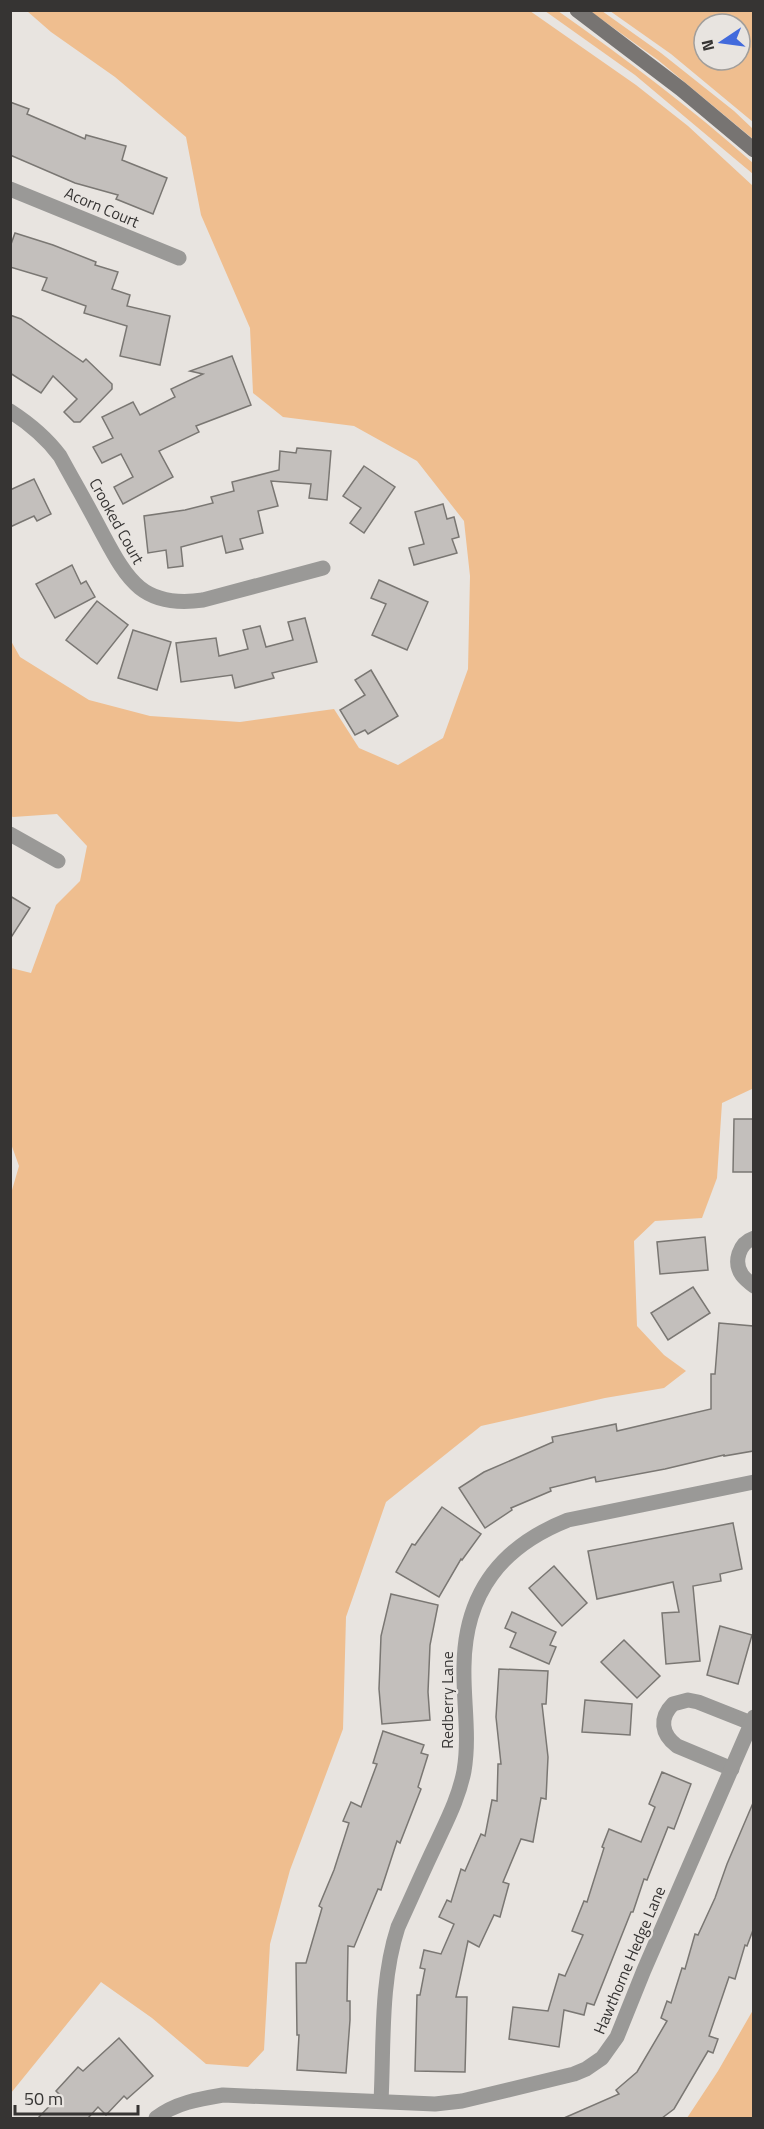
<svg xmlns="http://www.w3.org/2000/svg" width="764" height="2129" viewBox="0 0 764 2129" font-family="'Titillium Web',sans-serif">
	<rect width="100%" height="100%" fill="#e8e4e0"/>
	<g fill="#efbe8f" fill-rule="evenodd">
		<polygon points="27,11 530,11 636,85 688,126 753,186 754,1088 722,1103 717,1178 702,1218 655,1221 634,1241 637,1326 664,1355 686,1371 664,1388 605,1398 481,1426 386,1502 346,1617 343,1729 290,1870 270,1944 264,2050 248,2067 206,2064 152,2018 101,1982 11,2093 10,1197 19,1166 10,1141 11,968 31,973 56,905 80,881 87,846 57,814 13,817 11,816 11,641 20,657 89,700 150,716 240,722 334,709 359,748 398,765 443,738 468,669 470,576 464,521 417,461 354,426 283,417 253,393 250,328 201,215 186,137 115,77 51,32"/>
		<path d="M545 11H558C626 59 691 108 753 163V174L635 75Z"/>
		<polygon points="590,11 602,11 661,53 734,111 753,129 753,139 658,60"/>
		<path d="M610 11H753V122L671 54ZM704 24H740V60H704Z"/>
		<polygon points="753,2010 753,2118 687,2118 718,2071"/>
	</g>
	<g fill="#c3bfbc" stroke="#7a7773" stroke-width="1.5">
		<polygon points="10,102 29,109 27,114 85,139 86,135 126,146 122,160 167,178 153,214 116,199 118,195 75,183 10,155"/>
		<polygon points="15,233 53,245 96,262 95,265 118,272 112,289 130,295 127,306 170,316 160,365 120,356 127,326 84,313 86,306 42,290 47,278 10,267 10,247"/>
		<polygon points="10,315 21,319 83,362 86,359 112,384 112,389 80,422 74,422 64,412 77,399 53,376 41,393 10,373"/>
		<polygon points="232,356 251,405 196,426 199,432 159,451 173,477 123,504 114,487 133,477 121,454 102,463 93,447 113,438 102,417 133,402 140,415 175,397 171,389 203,374 190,371"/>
		<polygon points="297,448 331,451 327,500 309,498 311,484 271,481 278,506 258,511 263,533 240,539 243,549 226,553 222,536 181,547 183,566 168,568 166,550 148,553 144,516 185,510 213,503 211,497 234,491 232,482 279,470 280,451 296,453"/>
		<polygon points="364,466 395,487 364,533 350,523 361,508 343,496"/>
		<polygon points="34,479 51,514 37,521 34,516 10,527 10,490"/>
		<polygon points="443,504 447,519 454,517 459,537 452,539 457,553 414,565 409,548 424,544 415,512"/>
		<polygon points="72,565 81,584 86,581 95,597 55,618 36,584"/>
		<polygon points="379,580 428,602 407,650 372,635 386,604 371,598"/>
		<polygon points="97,601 128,625 97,664 66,640"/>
		<polygon points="305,618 317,662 272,673 274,678 235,688 232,675 181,682 176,643 216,638 219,656 248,649 243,630 260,626 266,647 293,640 288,622"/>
		<polygon points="133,630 171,642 157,690 118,678"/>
		<polygon points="371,670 398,716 368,734 365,730 355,735 340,710 365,695 355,680"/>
		<polygon points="10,896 30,908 10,939"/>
		<polygon points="734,1119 753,1119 753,1172 733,1172"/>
		<polygon points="705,1237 708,1270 660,1274 657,1242"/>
		<polygon points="693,1287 710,1313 668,1340 651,1313"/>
		<polygon points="719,1323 753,1326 753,1451 724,1456 724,1455 665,1469 596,1482 595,1477 550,1488 551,1491 511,1508 512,1510 485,1528 459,1488 484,1472 553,1442 552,1437 616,1424 617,1431 711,1409 711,1374 715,1374"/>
		<polygon points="442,1507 481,1534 462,1560 461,1559 439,1597 396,1572 412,1544 415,1545"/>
		<polygon points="733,1523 742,1569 720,1574 721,1581 693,1586 700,1661 666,1664 662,1613 679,1612 673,1582 597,1599 588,1551"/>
		<polygon points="554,1566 587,1603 562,1626 529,1588"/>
		<polygon points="391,1594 438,1605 430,1645 428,1692 430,1720 382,1724 379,1689 381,1636"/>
		<polygon points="512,1612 556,1632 550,1645 556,1647 549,1664 510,1647 516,1633 505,1628"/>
		<polygon points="720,1626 752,1635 738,1684 707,1675"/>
		<polygon points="624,1640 660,1676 637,1698 601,1662"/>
		<polygon points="499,1669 548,1671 546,1704 542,1704 548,1757 546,1799 541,1798 533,1842 521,1839 503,1882 509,1884 500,1917 494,1915 479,1947 468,1941 456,1997 467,1997 465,2072 415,2071 417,1995 420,1995 425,1969 420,1968 424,1950 441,1954 454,1924 439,1917 447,1900 451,1902 461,1869 465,1871 481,1834 485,1836 492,1800 497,1801 498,1764 501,1764 496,1717"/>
		<polygon points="585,1700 632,1704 630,1735 582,1732"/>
		<polygon points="383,1731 424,1745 421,1753 428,1755 418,1787 421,1789 400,1843 397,1841 381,1890 378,1889 354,1947 348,1946 347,2001 350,2001 350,2020 346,2073 297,2070 299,2035 297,2035 296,1963 306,1963 322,1908 319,1906 334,1870 349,1823 343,1821 351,1802 361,1807 377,1764 373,1763"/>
		<polygon points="662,1772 691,1784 674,1829 668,1827 647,1880 644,1879 633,1912 631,1912 594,2005 587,2003 584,2015 564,2010 559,2047 509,2039 513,2007 548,2011 559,1974 565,1976 583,1935 572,1931 584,1901 587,1902 604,1848 602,1847 609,1829 641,1842 655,1807 649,1804"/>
		<polygon points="753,1803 753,1930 747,1946 745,1945 735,1979 729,1977 709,2036 718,2039 713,2053 708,2051 674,2109 662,2118 564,2118 619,2094 616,2090 637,2072 667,2021 661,2018 667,2001 671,2003 682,1968 685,1969 695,1934 698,1935 715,1898 727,1864"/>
		<polygon points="119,2038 153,2076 127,2099 124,2096 106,2115 98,2107 88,2118 38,2118 60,2095 56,2091 78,2067 83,2071"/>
	</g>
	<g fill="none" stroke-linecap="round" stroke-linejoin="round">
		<g stroke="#9a9997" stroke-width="15">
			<polyline points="10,189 179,258"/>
			<path d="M10 411C30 424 46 437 60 456 73 480 87 504 100 529 126 577 140 609 203 600L323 568"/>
			<polyline points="10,834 58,861"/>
			<path d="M754 1238C739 1243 733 1262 742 1275 745 1279 750 1283 754 1286"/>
			<path d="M732 1769 677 1746C661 1734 659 1718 673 1704L688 1700 698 1702 751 1723"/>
			<path d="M381 2101C384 2044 380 1982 398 1927 411 1899 423 1871 436 1844 447 1820 459 1797 464 1771 470 1736 463 1700 464 1666 465 1592 502 1546 568 1520L754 1482"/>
			<path d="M156 2118C175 2103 199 2099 223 2095L435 2104 462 2101 574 2074 586 2069 602 2058 617 2037 644 1970 754 1717"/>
		</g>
		<polyline stroke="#777472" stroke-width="15" points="577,10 681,89 754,150"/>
	</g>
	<g text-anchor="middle" stroke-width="4.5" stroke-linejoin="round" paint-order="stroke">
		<g font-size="16" fill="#363433" stroke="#e8e4e0">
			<text transform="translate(102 207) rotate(23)" y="6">Acorn Court</text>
			<text transform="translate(117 521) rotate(61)" y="6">Crooked Court</text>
			<text transform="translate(447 1700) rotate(-90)" y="6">Redberry Lane</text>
			<text transform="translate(629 1960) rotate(-67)" y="6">Hawthorne Hedge Lane</text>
		</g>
	</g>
	<rect width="764" height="2129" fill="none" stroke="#363433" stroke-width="24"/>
	<g transform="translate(722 42) rotate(257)"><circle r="28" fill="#e8e4e0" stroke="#a19e9b" stroke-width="1.5"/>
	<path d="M0-4.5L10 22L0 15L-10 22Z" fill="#426adc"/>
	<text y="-9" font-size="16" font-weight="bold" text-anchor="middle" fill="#363433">N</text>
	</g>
	<path d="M15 2105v9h123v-9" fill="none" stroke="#363433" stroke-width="3"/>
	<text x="24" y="2105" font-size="18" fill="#363433" stroke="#e8e4e0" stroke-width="4.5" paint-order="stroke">50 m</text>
</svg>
